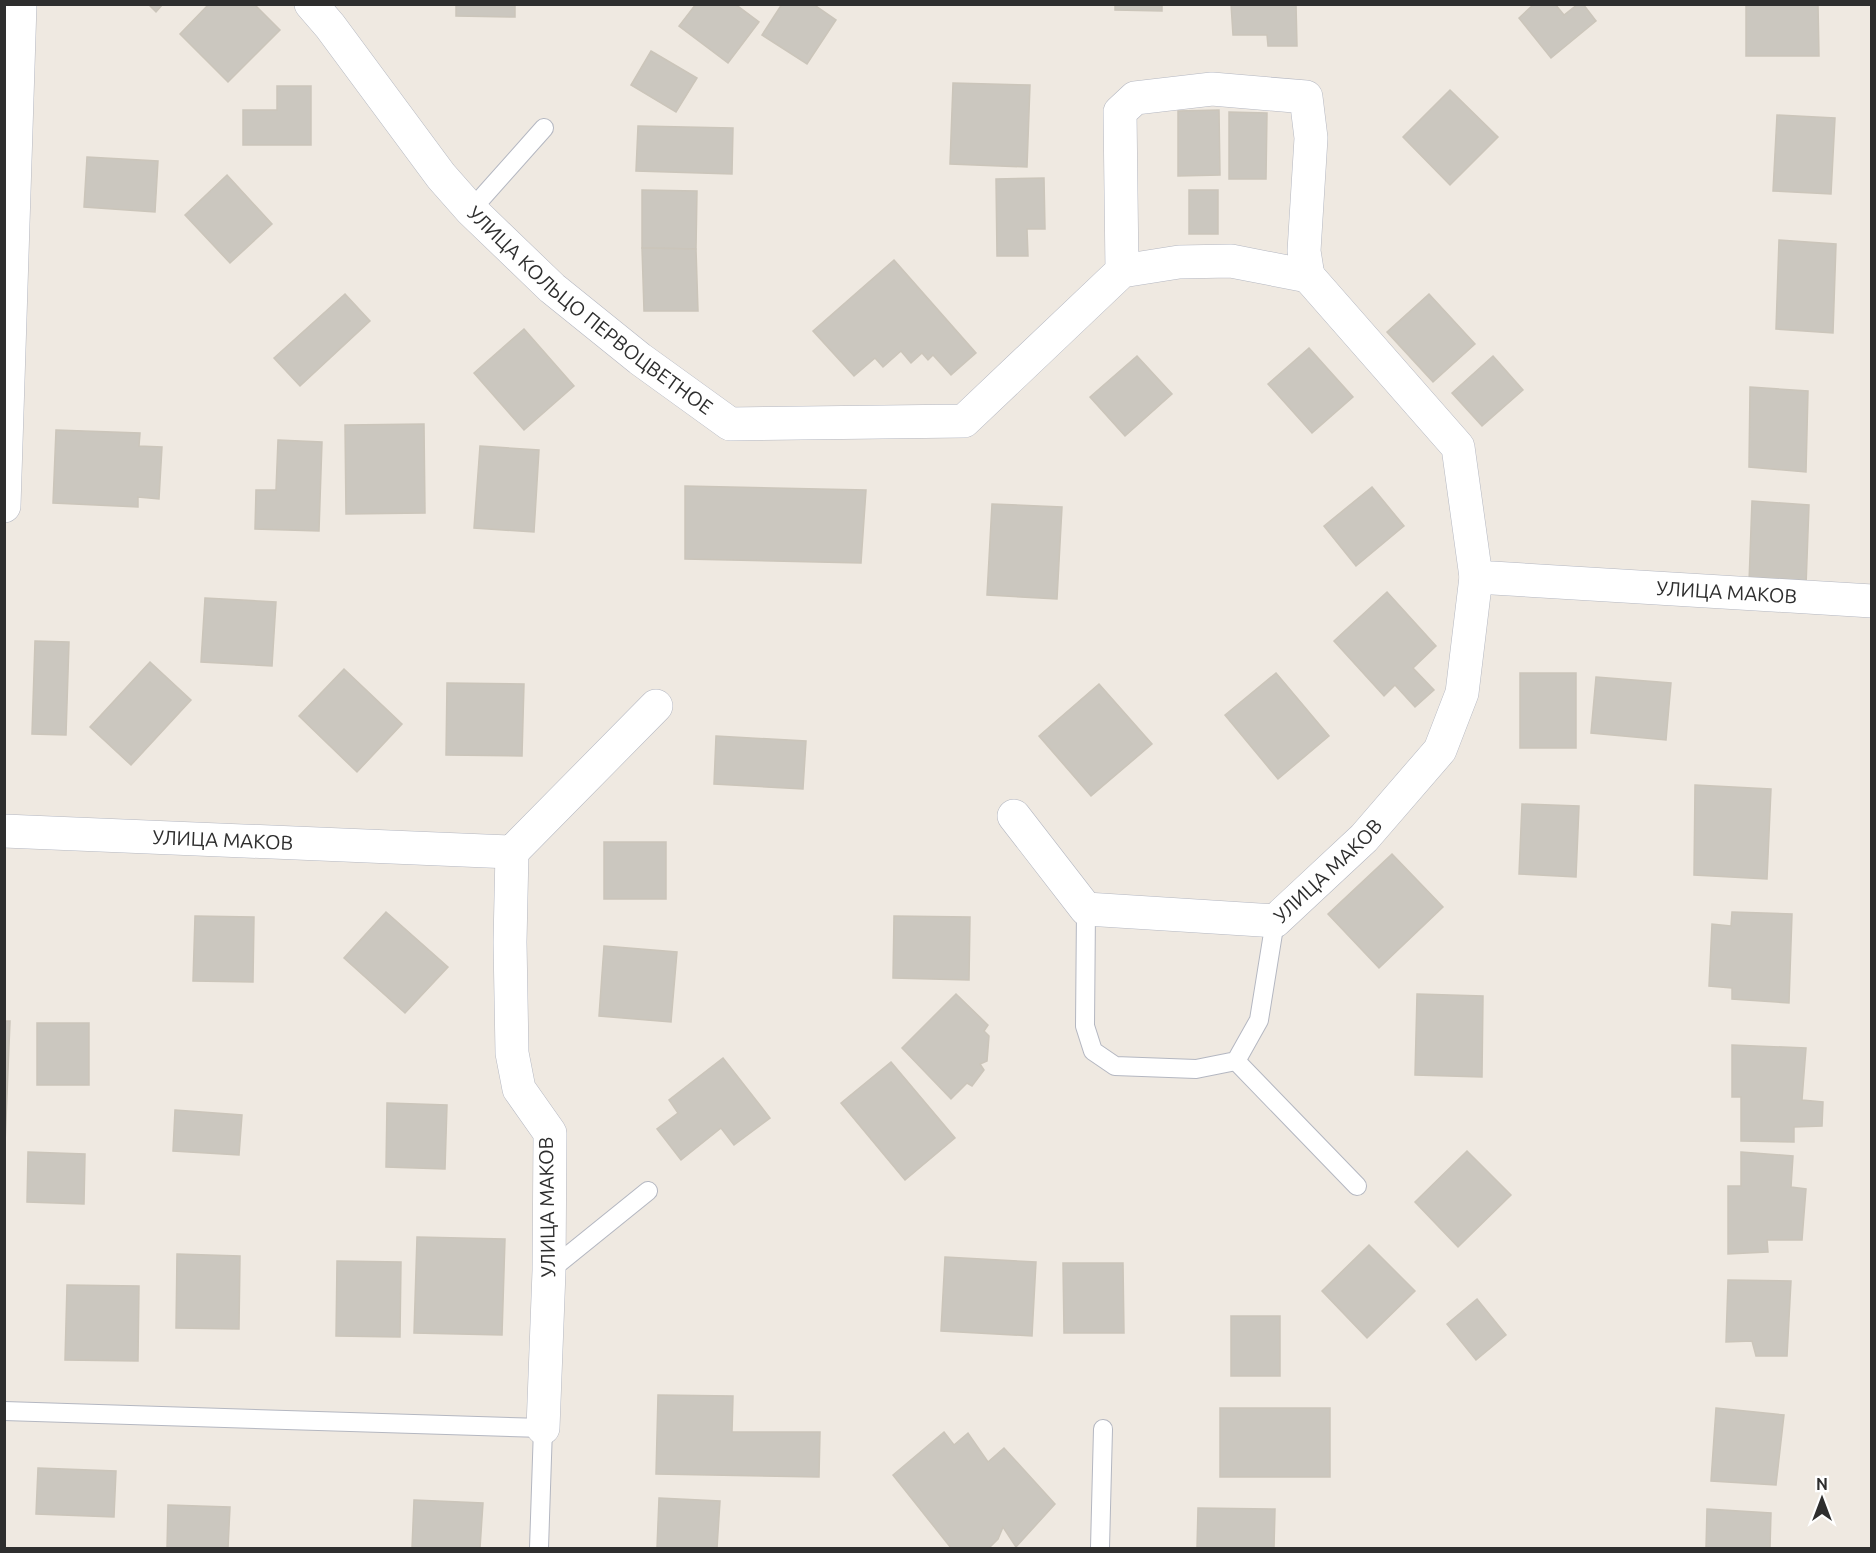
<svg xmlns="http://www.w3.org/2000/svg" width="1876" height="1553" viewBox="0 0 1876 1553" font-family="Ubuntu,sans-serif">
	<rect width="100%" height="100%" fill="#efe9e1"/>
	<g fill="#cbc7bf" stroke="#cbc5ba" stroke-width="1.5">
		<polygon points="148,4 163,4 156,12"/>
		<polygon points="209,4 254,4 280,30 228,82 180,34"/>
		<polygon points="456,4 515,4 515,17 456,16"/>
		<polygon points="696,4 735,4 759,22 728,63 679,26"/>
		<polygon points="782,4 813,4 836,20 807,64 762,35"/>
		<polygon points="1115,4 1162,4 1162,11 1115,10"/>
		<polygon points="1231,4 1296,4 1297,46 1268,46 1267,35 1233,35"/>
		<polygon points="1534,4 1555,4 1564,15 1578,4 1583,4 1596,21 1551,58 1519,18"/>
		<polygon points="1746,4 1818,4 1819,56 1746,56"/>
		<polygon points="651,51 697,78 676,112 631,85"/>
		<polygon points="953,83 1030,85 1027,167 950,164"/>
		<polygon points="277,86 311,86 311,145 243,145 243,110 277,110"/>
		<polygon points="1450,90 1498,137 1450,185 1403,137"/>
		<polygon points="1219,110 1220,175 1178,176 1178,111"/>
		<polygon points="1229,112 1267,113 1266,179 1229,179"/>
		<polygon points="1777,115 1835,118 1831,194 1773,191"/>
		<polygon points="638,126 733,128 732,174 636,171"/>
		<polygon points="87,157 158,161 155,212 84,207"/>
		<polygon points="227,175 272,224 230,263 185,215"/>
		<polygon points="1044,178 1045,229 1027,229 1028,256 997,256 996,179"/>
		<polygon points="642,190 697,191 696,249 642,248"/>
		<rect x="1189" y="190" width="29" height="44"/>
		<polygon points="1779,240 1836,244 1833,333 1776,329"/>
		<polygon points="642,248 696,249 698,311 644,311"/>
		<polygon points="894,260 976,353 951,375 933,355 928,360 922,353 911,363 901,351 883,367 875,358 854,376 813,331"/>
		<polygon points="345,294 370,321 300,386 274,358"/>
		<polygon points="1429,294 1475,344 1433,382 1387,332"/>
		<polygon points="524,329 574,386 524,430 474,373"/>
		<polygon points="1309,348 1353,397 1312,433 1268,384"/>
		<polygon points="1137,356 1172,394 1125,436 1090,397"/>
		<polygon points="1493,356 1523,390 1482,426 1452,393"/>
		<polygon points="1750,387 1808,391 1806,472 1749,467"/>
		<polygon points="424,424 425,513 346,514 345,425"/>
		<polygon points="56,430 140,433 139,446 162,447 159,499 138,497 138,507 53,503"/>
		<polygon points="278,440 322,442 319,531 255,529 256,490 276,490"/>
		<polygon points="480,446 539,450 534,532 474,528"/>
		<polygon points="685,486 866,490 861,563 685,559"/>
		<polygon points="1372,487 1404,526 1356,566 1324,526"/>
		<polygon points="1752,501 1809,505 1806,586 1749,582"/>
		<polygon points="992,504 1062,507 1057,599 987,595"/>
		<polygon points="1387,592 1436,646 1413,668 1434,690 1415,707 1395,685 1384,696 1334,641"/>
		<polygon points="205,598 276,602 272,666 201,662"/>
		<polygon points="35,641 69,642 66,735 32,734"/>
		<polygon points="150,662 191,700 131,765 90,727"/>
		<polygon points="344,669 402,724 357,772 299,716"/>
		<polygon points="1276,673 1329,736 1278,779 1225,715"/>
		<rect x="1520" y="673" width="56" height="75"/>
		<polygon points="1596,677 1671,683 1666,740 1591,733"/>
		<polygon points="447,683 524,684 522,756 446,755"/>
		<polygon points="1099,684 1152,744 1091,796 1039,736"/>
		<polygon points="716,736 806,741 803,789 714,784"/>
		<polygon points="1695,785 1771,789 1767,879 1694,875"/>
		<polygon points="1522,804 1579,806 1576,877 1519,874"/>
		<rect x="604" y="842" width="62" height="57"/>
		<polygon points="1392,854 1443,907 1379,968 1328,914"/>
		<polygon points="386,912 448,967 405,1013 344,958"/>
		<polygon points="1732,912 1792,914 1789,1003 1732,999 1732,988 1709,986 1712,924 1731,926"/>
		<polygon points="195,916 254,917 253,982 193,981"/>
		<polygon points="894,916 970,917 969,980 893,978"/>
		<polygon points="604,946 677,952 671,1022 599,1016"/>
		<polygon points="956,994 988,1025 984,1031 989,1036 987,1061 980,1064 984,1070 972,1086 967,1083 951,1099 902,1048"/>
		<polygon points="1417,994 1483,996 1482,1077 1415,1075"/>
		<polygon points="4,1021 10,1021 5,1144 4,1143"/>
		<rect x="37" y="1023" width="52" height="62"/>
		<polygon points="1732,1045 1806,1048 1802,1100 1823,1102 1822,1126 1794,1127 1794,1142 1741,1141 1741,1097 1732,1097"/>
		<polygon points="723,1058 770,1118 734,1145 721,1128 681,1160 657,1129 678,1113 669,1100"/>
		<polygon points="891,1062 955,1138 905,1180 841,1103"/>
		<polygon points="387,1103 447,1105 445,1169 386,1167"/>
		<polygon points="175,1110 242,1115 239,1155 173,1151"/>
		<polygon points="1467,1151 1511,1195 1458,1247 1415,1202"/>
		<polygon points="28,1152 85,1154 84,1204 27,1202"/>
		<polygon points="1741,1152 1793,1156 1791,1187 1806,1189 1802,1240 1767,1240 1768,1252 1728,1254 1728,1186 1741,1186"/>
		<polygon points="417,1237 505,1239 502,1335 414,1333"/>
		<polygon points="1369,1245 1415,1291 1367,1338 1322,1291"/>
		<polygon points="177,1254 240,1256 239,1329 176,1328"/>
		<polygon points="945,1257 1036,1262 1032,1336 941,1331"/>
		<polygon points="337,1261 401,1262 400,1337 336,1336"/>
		<polygon points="1063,1263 1123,1263 1124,1333 1064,1333"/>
		<polygon points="1728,1280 1791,1281 1787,1356 1756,1356 1752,1341 1726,1342"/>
		<polygon points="67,1285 139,1286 138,1361 65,1360"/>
		<polygon points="1477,1299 1506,1335 1476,1360 1447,1324"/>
		<rect x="1231" y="1316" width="49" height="60"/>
		<polygon points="658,1395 733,1396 732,1432 820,1432 819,1477 656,1474"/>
		<rect x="1220" y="1408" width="110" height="69"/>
		<polygon points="1716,1408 1784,1415 1776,1485 1711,1481"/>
		<polygon points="944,1432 954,1445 968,1433 988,1462 1004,1448 1055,1504 1016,1547 1003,1527 998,1539 989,1548 951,1548 893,1475"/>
		<polygon points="38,1468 116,1471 114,1517 36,1514"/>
		<polygon points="659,1498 720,1501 717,1548 657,1548"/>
		<polygon points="414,1500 483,1503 480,1548 412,1548"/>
		<polygon points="168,1505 230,1507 228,1548 167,1548"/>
		<polygon points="1198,1508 1275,1509 1274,1548 1197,1548"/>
		<polygon points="1707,1509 1771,1513 1770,1548 1706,1548"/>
	</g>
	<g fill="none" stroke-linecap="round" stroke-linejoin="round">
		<defs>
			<g id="lane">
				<polyline points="471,210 544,128"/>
				<polyline points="1086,909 1085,1026 1093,1051 1115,1066 1196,1069 1236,1061 1259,1020 1275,921"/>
				<polyline points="1236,1061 1357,1186"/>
				<polyline points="549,1271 648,1191"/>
				<polyline points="4,1411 543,1428 539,1548"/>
				<polyline points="1100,1548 1103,1429"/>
			</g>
			<g id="street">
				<path id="s1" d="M311 4 330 26 441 176 471 210 552 288 640 359 730 424 964 421 1122 271 1179 262 1231 261 1308 276 1304 251 1311 138 1306 97 1212 89 1135 98 1120 112 1122 271"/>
				<path id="s2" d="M1308 276 1458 447 1476 577 1872 601"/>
				<polyline points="4,506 20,4"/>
				<path id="s3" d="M1014 816 1086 909 1275 921 1364 838 1440 750 1462 693 1476 577"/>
				<path id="s4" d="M4 831 512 852 656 706"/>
				<polyline points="512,852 510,942 512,1053 519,1089 550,1133 549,1271 543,1428"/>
			</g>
		</defs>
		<use href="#lane" stroke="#b4b7c1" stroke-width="20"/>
		<use href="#street" stroke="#b4b7c1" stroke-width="34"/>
		<use href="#lane" stroke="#fff" stroke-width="18"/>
		<use href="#street" stroke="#fff" stroke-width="33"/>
	</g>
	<g text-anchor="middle" stroke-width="4.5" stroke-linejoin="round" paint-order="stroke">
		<g font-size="20" fill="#2e2e2e" stroke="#fff">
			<text dy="7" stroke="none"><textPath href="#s1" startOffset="417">УЛИЦА КОЛЬЦО ПЕРВОЦВЕТНОЕ</textPath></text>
			<text dy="7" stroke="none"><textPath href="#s2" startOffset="610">УЛИЦА МАКОВ</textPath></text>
			<text dy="7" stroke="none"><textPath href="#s4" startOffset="219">УЛИЦА МАКОВ</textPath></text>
			<text dy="7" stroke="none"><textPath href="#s3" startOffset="380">УЛИЦА МАКОВ</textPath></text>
			<text transform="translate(547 1207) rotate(-91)" y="7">УЛИЦА МАКОВ</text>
		</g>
	</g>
	<rect width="1876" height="1553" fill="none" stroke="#2e2e2e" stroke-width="12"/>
	<g transform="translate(1822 1499)" stroke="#ffffff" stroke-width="4.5" paint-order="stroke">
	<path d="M0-4.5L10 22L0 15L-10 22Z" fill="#2e2e2e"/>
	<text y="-9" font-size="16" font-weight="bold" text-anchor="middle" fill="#2e2e2e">N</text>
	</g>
</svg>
